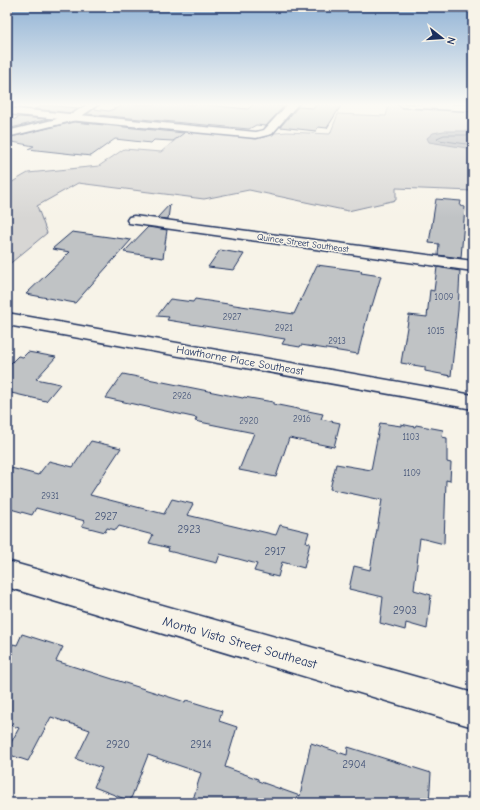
<svg xmlns="http://www.w3.org/2000/svg" width="480" height="810" viewBox="0 0 480 810" font-family="'Comic Neue',sans-serif">
	<rect width="100%" height="100%" fill="#f7f3e8"/>
	<filter id="ink" filterUnits="userSpaceOnUse"><feTurbulence type="fractalNoise" baseFrequency=".025" numOctaves="2"/><feDisplacementMap in="SourceGraphic" scale="8" xChannelSelector="R" yChannelSelector="G"/><feConvolveMatrix kernelMatrix="1 2 1 2 8 2 1 2 1" color-interpolation-filters="sRGB"/></filter>
	<g filter="url(#ink)">
		<polygon fill="#d7d6d4" stroke="#798299" points="389,104 473,107 473,191 396,188 396,200 348,211 249,190 204,199 78,183 37,206 47,233 7,266 7,185 28,173 99,166 124,149 161,152 192,126 262,134 287,132 330,134 338,114 386,116"/>
		<polygon fill="#acb0b9" stroke="#727c95" points="444,131 473,131 473,149 429,142 427,138 433,133"/>
		<g fill="none" stroke-linecap="round" stroke-linejoin="round">
			<polyline stroke="#556382" stroke-width="1" points="473,135 444,135 437,138 439,140 473,145"/>
		</g>
		<g fill="#c0c3c5" stroke="#1b2f5e">
			<polygon points="126,104 198,104 248,109 252,105 256,104 284,106 266,126 256,125 249,129 87,114 94,109 109,111"/>
			<polygon points="316,104 342,104 327,128 318,127 316,131 280,127 298,107 314,108"/>
			<polygon points="43,105 79,108 71,113 34,109"/>
			<polygon points="19,117 48,119 7,129 7,123"/>
			<polygon points="74,122 184,133 173,141 154,140 151,143 115,139 91,156 28,149 34,146 7,141 7,138"/>
			<polygon points="436,199 461,201 460,206 465,207 461,258 438,255 439,244 429,243"/>
			<polygon points="170,204 168,219 157,218"/>
			<polygon points="148,227 167,230 163,258 124,252"/>
			<polygon points="72,232 131,240 75,303 26,294 70,252 52,249"/>
			<polygon points="220,250 244,254 234,270 208,267"/>
			<polygon points="317,265 362,271 361,273 381,276 372,306 370,306 358,354 301,345 300,347 282,344 285,339 167,320 169,317 157,316 170,299 193,302 195,299 294,314"/>
			<polygon points="437,267 460,271 458,310 451,376 425,371 425,367 401,363 409,315 427,317 430,290 434,291"/>
			<polygon points="28,352 56,357 36,379 60,384 46,401 7,392 7,367 18,356 23,357"/>
			<polygon points="123,374 243,398 244,397 273,402 273,404 323,414 321,419 340,423 334,447 289,438 276,477 239,470 254,433 195,421 197,418 106,398"/>
			<polygon points="380,423 401,426 401,424 415,427 416,425 443,430 442,437 447,438 447,462 451,463 450,481 446,480 444,544 420,538 414,590 431,595 427,629 406,623 405,630 380,623 383,597 349,589 354,566 370,570 382,500 330,489 336,464 371,470"/>
			<polygon points="91,441 121,448 90,495 164,514 172,499 193,504 187,515 250,530 251,529 276,535 280,525 309,532 306,542 310,543 304,568 282,562 278,577 254,571 257,564 220,554 217,563 168,551 169,548 149,543 153,535 119,526 116,530 107,528 105,532 82,526 85,521 36,508 32,515 7,508 7,467 38,475 49,461 73,467"/>
			<polygon points="22,634 63,647 56,661 185,702 186,700 222,711 219,721 237,727 225,767 258,779 258,781 300,796 311,743 347,755 348,747 431,773 429,803 317,803 313,801 312,803 192,803 201,773 148,755 130,801 94,787 102,768 76,759 90,730 51,717 28,761 7,754 7,750 19,728 7,724 7,653 13,644 17,645"/>
		</g>
		<g fill="none" stroke-linecap="round" stroke-linejoin="round">
			<defs>
				<g id="street">
					<polygon points="288,104 298,104 272,134 256,138 7,114 7,108 256,132 264,130"/>
					<polygon points="398,104 473,105 473,111 402,107"/>
					<polygon points="134,216 473,261 473,271 129,223 127,220 129,217"/>
					<polygon points="7,313 473,395 473,409 7,325"/>
					<polygon points="7,561 473,693 473,727 7,587"/>
				</g>
				<polygon id="secondary" points="88,104 99,104 76,120 7,137 7,131 69,116"/>
			</defs>
			<use href="#street" stroke="#1b2f5e" stroke-width="3"/>
			<use href="#secondary" stroke="#1b2f5e" stroke-width="3"/>
			<use href="#street" fill="#f7f3e8" fill-rule="evenodd"/>
			<use href="#secondary" fill="#f7f3e8" fill-rule="evenodd"/>
		</g>
	</g>
	<linearGradient id="sky" x2="0" y2="1"><stop stop-color="#90b2d5"/><stop offset="0.48" stop-color="#fbfaf5"/><stop offset="1" stop-color="#fbfaf5" stop-opacity="0"/></linearGradient>
	<rect width="480" height="218" fill="url(#sky)"/>
	<g text-anchor="middle" stroke-width="3" stroke-linejoin="round" paint-order="stroke">
		<g font-size="9" fill="#1b2f5e" stroke="#f7f3e8">
			<text transform="translate(303 243) rotate(8)" y="3">Quince Street Southeast</text>
		</g>
		<g font-size="9" fill="#445478">
			<text x="444" y="300">1009</text>
			<text x="232" y="320">2927</text>
			<text x="284" y="331">2921</text>
			<text x="436" y="334">1015</text>
			<text x="337" y="344">2913</text>
			<text x="182" y="399">2926</text>
			<text x="302" y="422">2916</text>
			<text x="249" y="424">2920</text>
			<text x="411" y="440">1103</text>
			<text x="412" y="476">1109</text>
			<text x="50" y="499">2931</text>
		</g>
		<g font-size="11" fill="#1b2f5e" stroke="#f7f3e8">
			<text transform="translate(240 360) rotate(10)" y="4">Hawthorne Place Southeast</text>
		</g>
		<g font-size="11" fill="#445478">
			<text x="106" y="520">2927</text>
			<text x="189" y="533">2923</text>
			<text x="275" y="555">2917</text>
			<text x="405" y="614">2903</text>
			<text x="118" y="748">2920</text>
			<text x="201" y="748">2914</text>
			<text x="354" y="768">2904</text>
		</g>
		<g font-size="13" fill="#1b2f5e" stroke="#f7f3e8">
			<text transform="translate(240 642) rotate(16)" y="5">Monta Vista Street Southeast</text>
		</g>
	</g>
	<rect width="480" height="810" fill="none" stroke="#f7f3e8" stroke-width="24"/>
	<rect x="12" y="12" width="456" height="786" fill="none" stroke="#1b2f5e" stroke-width="1.5" filter="url(#ink)"/>
	<g transform="translate(442 38) rotate(107)" stroke="#f7f3e8" stroke-width="3" paint-order="stroke">
	<path d="M0-3L7 15L0 10L-7 15Z" fill="#1b2f5e"/>
	<text y="-6" font-size="11" font-weight="bold" text-anchor="middle" fill="#1b2f5e">N</text>
	</g>
</svg>
